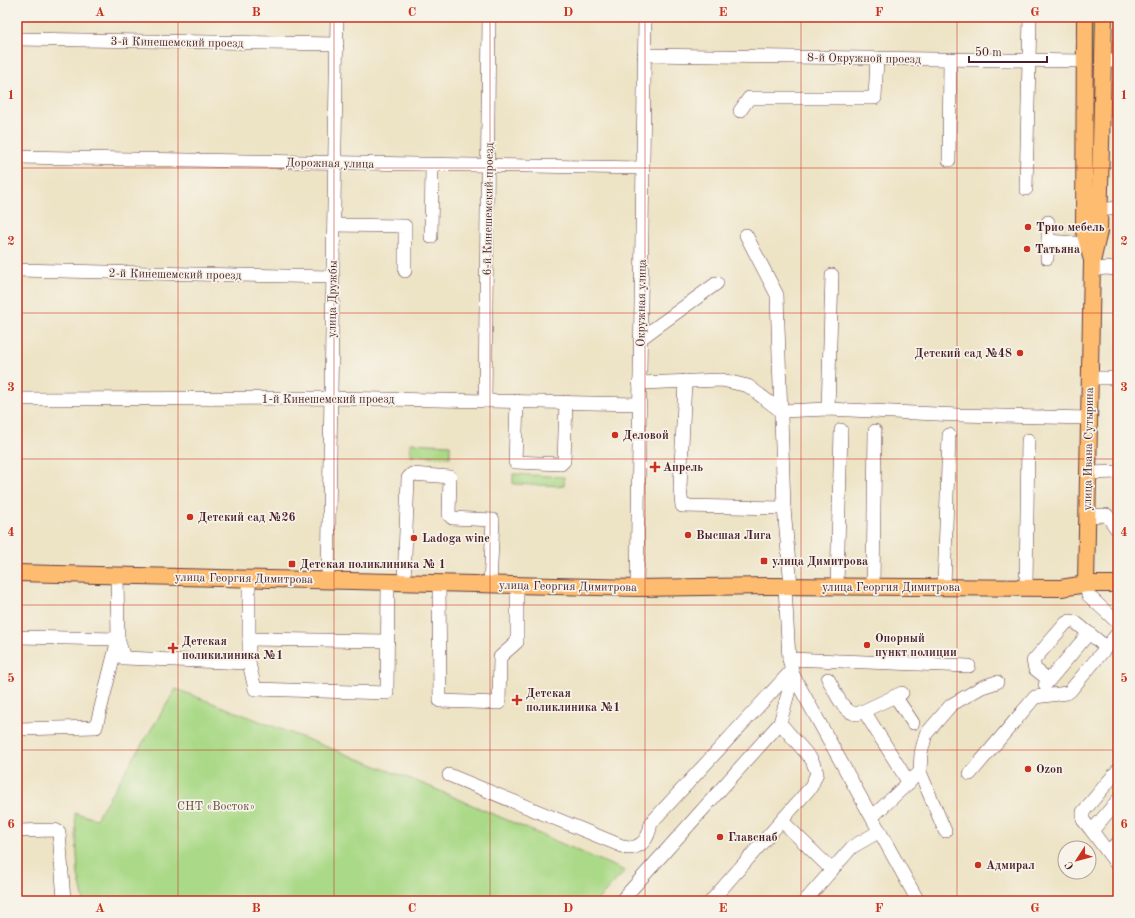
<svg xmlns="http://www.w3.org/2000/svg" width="1135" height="918" viewBox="0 0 1135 918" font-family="'Old Standard TT',serif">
	<rect width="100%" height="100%" fill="#f7f3e8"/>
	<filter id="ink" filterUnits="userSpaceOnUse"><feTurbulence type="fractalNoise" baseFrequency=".025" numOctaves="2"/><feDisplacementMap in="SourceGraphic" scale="8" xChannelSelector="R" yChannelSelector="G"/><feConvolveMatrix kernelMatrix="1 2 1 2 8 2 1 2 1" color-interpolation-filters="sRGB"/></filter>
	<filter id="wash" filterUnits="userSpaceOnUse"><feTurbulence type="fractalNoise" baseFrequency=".012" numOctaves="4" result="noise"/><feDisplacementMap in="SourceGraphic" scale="16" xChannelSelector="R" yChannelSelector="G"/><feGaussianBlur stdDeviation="0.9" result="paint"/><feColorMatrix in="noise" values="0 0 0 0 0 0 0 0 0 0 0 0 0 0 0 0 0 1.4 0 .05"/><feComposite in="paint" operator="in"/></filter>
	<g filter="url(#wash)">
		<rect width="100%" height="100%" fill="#ede3c5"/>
		<g fill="#aad987" stroke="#7a7c59">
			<polygon points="1090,17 1096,17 1095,57 1089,57"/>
			<polygon points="410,443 450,445 450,457 410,455"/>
			<polygon points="513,474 564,477 564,486 513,484"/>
			<polygon points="176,689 426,785 625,871 597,901 84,901 78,875 75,813 96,819"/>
		</g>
	</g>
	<g filter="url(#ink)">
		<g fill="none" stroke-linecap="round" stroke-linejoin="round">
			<defs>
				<g id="minor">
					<polyline points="17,39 337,44"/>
					<polyline points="644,55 1084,61"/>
					<polyline points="1103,61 1118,61"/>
					<polyline points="740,111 749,98 875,98 877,58"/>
					<polyline points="17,157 643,168"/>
					<polyline points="949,160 950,59"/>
					<polyline points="1026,189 1030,17"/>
					<polyline points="1100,210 1118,208"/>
					<polyline points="1048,222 1048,241"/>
					<polyline points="334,225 405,226 405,271"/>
					<polyline points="431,237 432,165"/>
					<polyline points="1047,258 1048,241 1087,244"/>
					<polyline points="17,270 332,277"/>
					<polyline points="1092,270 1105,268 1118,269"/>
					<polyline points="640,339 717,283"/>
					<polyline points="1090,378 1118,378"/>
					<polyline points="685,381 680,488 682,506 784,508 777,295 746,235"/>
					<polyline points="639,383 722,380 748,386 781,411 828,409 958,415 1089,418"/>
					<polyline points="17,399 330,398 639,404"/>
					<polyline points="485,401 489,17"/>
					<polyline points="517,401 515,462 561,464 564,461 566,402"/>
					<polyline points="828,409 832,275"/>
					<polyline points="1088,473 1118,472"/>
					<polyline points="784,508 791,586"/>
					<polyline points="1087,516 1107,515 1118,531"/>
					<polyline points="328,581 337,17"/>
					<polyline points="404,582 408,478 412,474 450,477 449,515 452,518 493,520 490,585"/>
					<polyline points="439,583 440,701 499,703 500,657 517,642 517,585"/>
					<polyline points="1086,584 1088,595 1118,623"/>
					<polyline points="837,586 841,430"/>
					<polyline points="873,586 875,431"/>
					<polyline points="785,587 789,659 793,675 918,901"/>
					<polyline points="944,587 949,435"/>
					<polyline points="1026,587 1028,440"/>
					<polyline points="637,588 645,17"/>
					<polyline points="17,637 118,639 124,658 249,663 249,579"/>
					<polyline points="249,639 388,641"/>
					<polyline points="789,659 969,666"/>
					<polyline points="249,663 255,689 387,693 388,582"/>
					<path d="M828 679C835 690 842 713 857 714L902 693"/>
					<polyline points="1049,680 1035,669 1033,661 1066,623 1070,621 1075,622 1106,647"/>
					<polyline points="1045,685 1089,633"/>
					<polyline points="895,696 913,723"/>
					<polyline points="864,711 909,783"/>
					<polyline points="17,729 96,727 118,639 117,575"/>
					<polyline points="920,772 945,831"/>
					<polyline points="970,774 1035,697 1067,693 1070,691 1118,633"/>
					<path d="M449 775 627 848C643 848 649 837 651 823L792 670"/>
					<polyline points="1118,800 1092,831 1118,866"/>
					<polyline points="872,817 920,772 921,753 926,734 951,705 982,687 997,682"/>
					<polyline points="782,821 832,870"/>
					<polyline points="17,831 55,830 59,832 64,901"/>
					<polyline points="1092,831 1083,820 1083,812 1118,770"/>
					<polyline points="1107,851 1118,843"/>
					<polyline points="621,901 780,723 793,675"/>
					<polyline points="711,901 811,787 817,773 812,760 780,723"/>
					<polyline points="805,901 852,847 880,831"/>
				</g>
				<g id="major">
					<polyline points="1085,17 1084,231 1092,260"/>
					<polyline points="17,573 637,588 768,586 1061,588 1086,584 1118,584"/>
					<polyline points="1086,584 1092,262 1099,231 1104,17"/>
				</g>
			</defs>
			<use href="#minor" stroke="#623c42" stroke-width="14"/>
			<use href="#major" stroke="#623c42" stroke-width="18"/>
			<use href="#minor" stroke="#fff" stroke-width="13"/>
			<use href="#major" stroke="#febc70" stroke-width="16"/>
		</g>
	</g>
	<path fill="none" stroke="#c8321e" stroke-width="1" stroke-opacity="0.55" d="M178 17V901M334 17V901M490 17V901M645 17V901M801 17V901M957 17V901M17 168H1118M17 313H1118M17 459H1118M17 605H1118M17 750H1118"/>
	<g fill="#c8321e" stroke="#f7f3e8" stroke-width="1.5">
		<circle cx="1028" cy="227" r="4"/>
		<circle cx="1027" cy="249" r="4"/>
		<circle cx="1020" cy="353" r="4"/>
		<circle cx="615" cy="435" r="4"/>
		<path d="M653 461h4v4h4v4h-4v4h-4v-4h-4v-4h4z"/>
		<circle cx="190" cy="517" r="4"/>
		<circle cx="688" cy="535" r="4"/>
		<circle cx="414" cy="538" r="4"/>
		<rect x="760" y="557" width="8" height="8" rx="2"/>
		<rect x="288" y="560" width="8" height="8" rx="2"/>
		<circle cx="867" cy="645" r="4"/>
		<path d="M171 642h4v4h4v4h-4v4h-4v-4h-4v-4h4z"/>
		<path d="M515 694h4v4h4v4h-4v4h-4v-4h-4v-4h4z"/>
		<circle cx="1028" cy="769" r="4"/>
		<circle cx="720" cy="837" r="4"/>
		<circle cx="978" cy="865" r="4"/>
	</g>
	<g text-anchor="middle" stroke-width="3.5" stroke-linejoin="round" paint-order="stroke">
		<g font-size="12" fill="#4a1f2b" stroke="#f7f3e8">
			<text transform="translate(177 42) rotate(1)" y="4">3-й Кинешемский проезд</text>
			<text transform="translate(864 58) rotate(1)" y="4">8-й Окружной проезд</text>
			<text transform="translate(330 163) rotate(1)" y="4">Дорожная улица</text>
			<text transform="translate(488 209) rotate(-89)" y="4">6-й Кинешемский проезд</text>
			<text transform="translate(175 274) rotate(1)" y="4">2-й Кинешемский проезд</text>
			<text transform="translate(332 299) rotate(-89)" y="4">улица Дружбы</text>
			<text transform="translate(641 303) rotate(-89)" y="4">Окружная улица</text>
			<text x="328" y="403">1-й Кинешемский проезд</text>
			<text transform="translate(1088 449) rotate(-89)" y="4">улица Ивана Сутырина</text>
			<text transform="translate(244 578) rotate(1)" y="4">улица Георгия Димитрова</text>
			<text transform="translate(568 586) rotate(1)" y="4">улица Георгия Димитрова</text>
			<text x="891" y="591">улица Георгия Димитрова</text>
		</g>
		<g font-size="12" font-weight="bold" fill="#4a1f2b" stroke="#f7f3e8" text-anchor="start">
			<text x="1036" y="231">Трио мебель</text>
			<text x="1035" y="253">Татьяна</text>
			<text x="1012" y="357" text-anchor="end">Детский сад №48</text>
			<text x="623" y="439">Деловой</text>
			<text x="663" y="471">Апрель</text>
			<text x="198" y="521">Детский сад №26</text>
			<text x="696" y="539">Высшая Лига</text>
			<text x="422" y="542">Ladoga wine</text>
			<text x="772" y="565">улица Димитрова</text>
			<text x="300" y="568">Детская поликлиника № 1</text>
			<text x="875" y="642">Опорный<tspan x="875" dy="14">пункт полиции</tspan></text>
			<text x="182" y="645">Детская<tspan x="182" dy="14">поликилиника №1</tspan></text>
			<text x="526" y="697">Детская<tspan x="526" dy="14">поликлиника №1</tspan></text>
			<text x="1036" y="773">Ozon</text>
			<text x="728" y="841">Главснаб</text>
			<text x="986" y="869">Адмирал</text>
		</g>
		<g font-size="12" fill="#624e42" stroke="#f7f3e8">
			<text x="216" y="810">СНТ «Восток»</text>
		</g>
	</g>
	<rect width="1135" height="918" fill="none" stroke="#f7f3e8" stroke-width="44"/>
	<g transform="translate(1077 860) rotate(234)"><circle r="19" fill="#f7f3e8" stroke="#b29e9c"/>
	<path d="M0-3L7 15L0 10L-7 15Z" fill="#c8321e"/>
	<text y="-6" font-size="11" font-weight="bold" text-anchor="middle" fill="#4a1f2b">С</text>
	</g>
	<path d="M969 56v6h78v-6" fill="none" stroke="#4a1f2b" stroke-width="2"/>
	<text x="975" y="56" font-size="12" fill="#4a1f2b" stroke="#f7f3e8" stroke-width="3" paint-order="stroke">50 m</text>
	<rect x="22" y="22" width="1091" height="874" fill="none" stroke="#c8321e" stroke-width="1.5"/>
	<g font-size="13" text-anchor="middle" font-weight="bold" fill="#c8321e">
		<text x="100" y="16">A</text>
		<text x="256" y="16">B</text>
		<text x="412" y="16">C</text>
		<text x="568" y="16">D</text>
		<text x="723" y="16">E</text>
		<text x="879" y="16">F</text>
		<text x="1035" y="16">G</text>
		<text x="11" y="99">1</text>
		<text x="1124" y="99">1</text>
		<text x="11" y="245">2</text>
		<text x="1124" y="245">2</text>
		<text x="11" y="391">3</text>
		<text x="1124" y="391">3</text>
		<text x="11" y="536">4</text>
		<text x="1124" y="536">4</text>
		<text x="11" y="682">5</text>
		<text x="1124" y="682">5</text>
		<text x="11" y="828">6</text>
		<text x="1124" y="828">6</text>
		<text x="100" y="912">A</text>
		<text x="256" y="912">B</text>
		<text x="412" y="912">C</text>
		<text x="568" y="912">D</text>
		<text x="723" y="912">E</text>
		<text x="879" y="912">F</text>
		<text x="1035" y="912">G</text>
	</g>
</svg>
